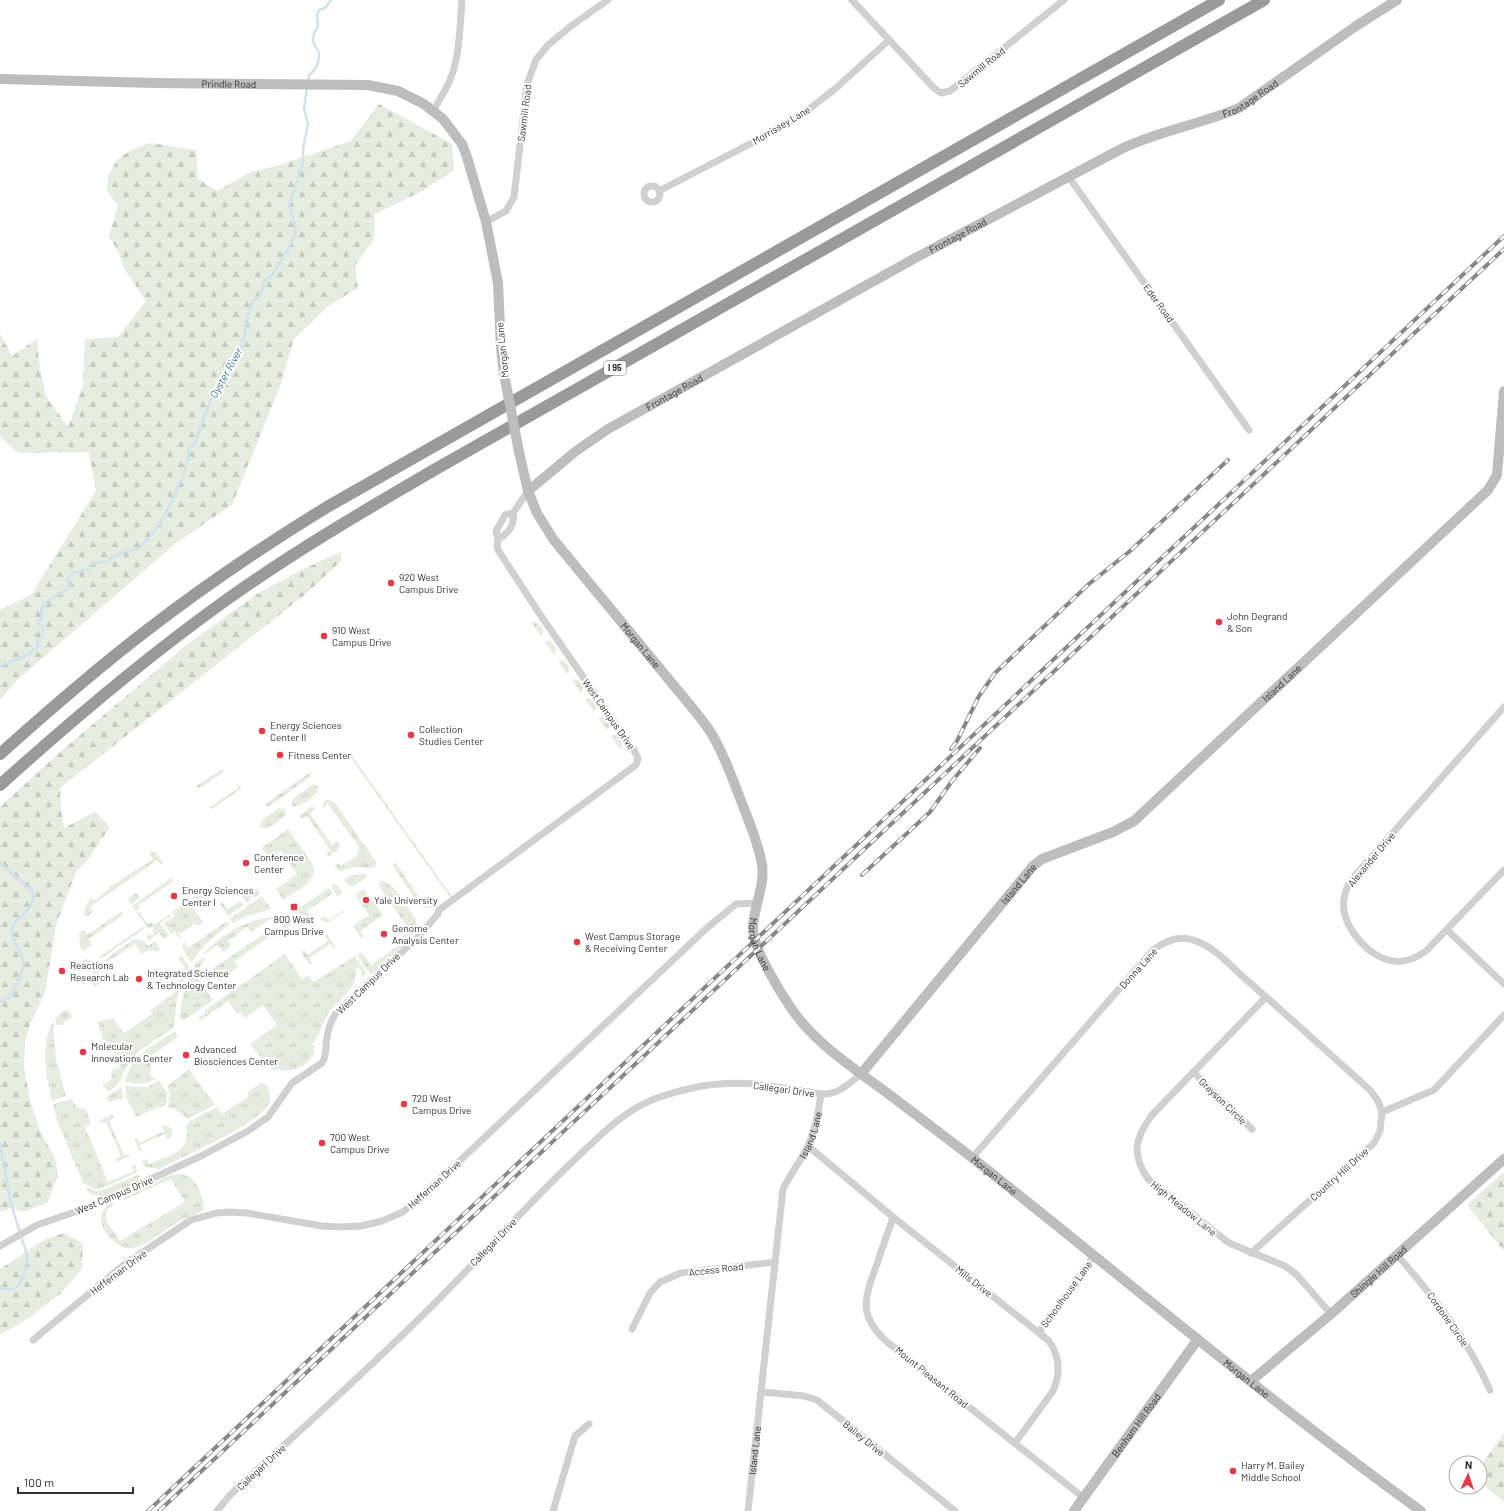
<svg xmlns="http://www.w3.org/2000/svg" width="1504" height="1511" viewBox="0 0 1504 1511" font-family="Barlow,sans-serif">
	<defs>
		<pattern id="grass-tufts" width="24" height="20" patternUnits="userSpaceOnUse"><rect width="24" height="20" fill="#e6ecdf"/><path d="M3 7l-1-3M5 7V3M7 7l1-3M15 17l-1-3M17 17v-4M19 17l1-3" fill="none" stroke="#c6cbc0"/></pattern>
		<pattern id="forest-firs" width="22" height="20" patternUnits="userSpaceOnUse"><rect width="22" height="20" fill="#e6ecdf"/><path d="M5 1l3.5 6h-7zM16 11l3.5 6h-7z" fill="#c6cbc0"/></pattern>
	</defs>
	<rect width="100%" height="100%" fill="#fff"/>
	<g fill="url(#grass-tufts)">
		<path d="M534 622C539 622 543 628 543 633L541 636 532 623Z"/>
		<path d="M547 641C552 641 557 647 556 652L554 655 545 642Z"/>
		<path d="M562 660C567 662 572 669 567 674L558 661Z"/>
		<path d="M572 679 578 680C581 684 585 688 581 693L572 680Z"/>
		<path d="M587 698C592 698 597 704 596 709L594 712 585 699Z"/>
		<path d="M602 716C606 718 610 723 609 728L607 730 598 718Z"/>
		<path d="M615 735C620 737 625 744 620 749L611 736Z"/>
		<polygon points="350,753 456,902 450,897 348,754"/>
		<polygon points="222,769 224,772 199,789 196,786"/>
		<polygon points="312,771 310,777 268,807 265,804"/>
		<polygon points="236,782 242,788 211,810 210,807 238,788"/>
		<path d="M312 785 318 786 319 788C318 795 300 808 293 806L291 804 293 799Z"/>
		<polygon points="326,800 330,800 335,803 376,862 375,867 372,868 355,867 340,871 336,868 335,865 338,863 341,866 357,856 359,847 328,804 323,808 323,803"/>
		<polygon points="311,807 313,807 315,809 310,814 332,845 337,841 339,844 338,850 329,856 326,854 330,850 307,816 301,819 299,816"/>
		<path d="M279 808 284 809 286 812C284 819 269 830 262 828L260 826 262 820Z"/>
		<path d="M288 829 313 865C319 882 295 891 283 900L276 889 297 874 281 851 272 858 269 854 267 855 262 848Z"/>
		<polygon points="151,851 155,852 163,863 161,865 157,860 90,907 93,912 88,916 84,915 84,911 90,898 96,900 111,886 153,859 149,852"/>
		<path d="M396 863 423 903H430L435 900 439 902C433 907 426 910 419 905L392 865Z"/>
		<polygon points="361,874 367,875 367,877 354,886 348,885 344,880 348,877"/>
		<polygon points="171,878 173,881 138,906 140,909 136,911 132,906"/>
		<polygon points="380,881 385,881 395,889 413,915 416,920 416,927 412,937 371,975 357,955 362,952 371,965 402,943 399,939 410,931 379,886"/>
		<polygon points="335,884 338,886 342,891 341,894 338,897 331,886"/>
		<polygon points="214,885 217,890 192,907 203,922 198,926 196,923 180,934 177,931 181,937 179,938 175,932 171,934 164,923 175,916 172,912 209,886 210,887"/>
		<polygon points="251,888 253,891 257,889 260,893 255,897 253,896 249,898 251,900 247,903 241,895"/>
		<polygon points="329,888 333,893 307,911 309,916 293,912"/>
		<polygon points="363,889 383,915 360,931 364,936 361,938 353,926 369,915 356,896 357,893"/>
		<polygon points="136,893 140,898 131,904 128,899"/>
		<polygon points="262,896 271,909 247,916 233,923 230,919"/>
		<polygon points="240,901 243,905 228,916 220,904 222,902 228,909"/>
		<polygon points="344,910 345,911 327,923 319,919 324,916 329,920"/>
		<polygon points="122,911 123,915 89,939 92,945 82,951 80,946 79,933 84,930 87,935"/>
		<polygon points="139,912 148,924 151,922 154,925 170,914 171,916 160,923 169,936 164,939 159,933 148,941 147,935 150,934 151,936 154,934 152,930 154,928 153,927 148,928 137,913"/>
		<path d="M273 917 251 932 247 927 228 941 231 946 223 952 218 945 205 954 204 953C223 934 244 920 273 917Z"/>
		<polygon points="286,918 304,920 298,924 295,920 287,925 289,929 288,932 282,924 282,921"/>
		<path d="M227 921 230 924C215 935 202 946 192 962H191L182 947 184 942 188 948Z"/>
		<polygon points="144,926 145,928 101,959 99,957"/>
		<polygon points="271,929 276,930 280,936 279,938 277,938 273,934 235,961 238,967 219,980 213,978 211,973 214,968"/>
		<polygon points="327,935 336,947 334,949 330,944 309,958 313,964 309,964 302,954 302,951 304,950 308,955 328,941 325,936"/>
		<polygon points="134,939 144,941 148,946 155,941 160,949 157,952 152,950 151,951 150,949 142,954 135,944 109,961 103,961"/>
		<path d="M285 954 302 979 308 976 314 982 355 956 367 974 362 976 359 967 357 968C355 972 356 978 354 983 348 995 335 1003 328 1014 322 1024 320 1035 312 1044L315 1046 313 1049 315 1050C309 1067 294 1074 276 1069L275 1071 266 1064 250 1044 277 1025 263 1005 245 1018 240 1012 237 1014 228 1001 200 1021 198 1018 205 1013 204 1011Z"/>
		<path d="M182 956 189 967 177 998 174 1026 173 1028C159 1038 141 1047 131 1060 120 1074 125 1081 108 1092L103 1085 112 1079 111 1074 113 1073 112 1070 120 1067 115 1051 107 1053 98 1022 113 1018 124 1033 152 1014 150 1011 175 992 185 968 178 958Z"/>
		<path d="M204 957 205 960C202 963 201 967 197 970L194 965Z"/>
		<polygon points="86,959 90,960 94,964 81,973 82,962"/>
		<polygon points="95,967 104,980 94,987 93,968"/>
		<path d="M192 970 213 1000 184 1020H182L180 1018C181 1001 184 986 192 970Z"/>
		<polygon points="67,1010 70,1012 72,1017 63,1023 64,1025 57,1025 55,1019 63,1011"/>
		<path d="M53 1021 56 1059 66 1096 52 1101C46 1076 40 1044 53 1021Z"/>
		<path d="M175 1031 178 1037 147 1059 151 1065 150 1076 156 1079C146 1085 137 1084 125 1082 131 1055 154 1045 175 1031Z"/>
		<polygon points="189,1069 215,1105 188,1119 175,1109 168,1107 170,1093 167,1086"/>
		<polygon points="159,1080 167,1093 166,1105 162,1107 157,1108 136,1117 127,1099 125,1086 148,1087"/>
		<path d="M261 1083 265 1084C269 1090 272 1097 269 1104 259 1124 181 1157 159 1169L145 1167 142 1161 146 1159 149 1164C167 1156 193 1152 186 1126L190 1121 217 1107 222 1114 249 1096 247 1093Z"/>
		<polygon points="121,1087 122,1088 124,1098 109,1102 106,1098"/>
		<path d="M72 1099C74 1106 78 1109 86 1109L91 1124 85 1127 108 1182 134 1171 131 1165 135 1164 137 1170 136 1173 100 1189H94L83 1183 57 1120 53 1104Z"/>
		<polygon points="113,1115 114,1118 109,1121 124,1155 128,1154 131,1155 117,1162 116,1161 116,1159 121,1156 106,1122 101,1123 100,1121 104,1118"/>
		<path d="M163 1125C172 1126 176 1134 168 1140L165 1134 140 1145 142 1150 139 1151 134 1138H137L139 1143 164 1131 162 1126Z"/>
		<path d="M177 1174C194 1175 198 1184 202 1198 203 1202 205 1206 203 1210 196 1216 185 1218 178 1222 164 1229 145 1249 130 1248 110 1248 88 1215 111 1203L114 1205 107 1210 106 1220 120 1241 185 1202 171 1179 124 1200 123 1198 168 1176Z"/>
		<path d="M137 1175 140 1176 139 1181C124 1187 98 1206 86 1189L87 1187 95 1191H100Z"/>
	</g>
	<g fill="url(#forest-firs)">
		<polygon points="379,104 452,144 454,170 424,190 375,214 374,239 355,266 358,288 328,306 294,339 280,386 232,505 176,543 16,681 0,700 0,610 31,595 96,491 89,452 18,453 0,437 0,334 12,356 37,339 40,369 46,396 68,427 83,386 85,339 118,337 146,301 124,268 118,251 109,237 118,205 107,191 108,176 117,160 131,150 151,143 196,150 198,179 217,191 251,172 273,167 351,141"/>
		<polygon points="341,552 341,561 307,593 60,788 61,809 64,828 95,812 110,827 89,858 76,872 56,925 45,993 30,1024 25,1042 24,1067 30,1100 40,1131 55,1158 58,1176 47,1203 22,1212 11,1208 0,1212 0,807 59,753 189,643 257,594 301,570"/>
		<polygon points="1504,1172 1504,1251 1467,1205"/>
		<polygon points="64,1233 83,1243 82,1269 60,1294 30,1317 0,1335 0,1269 46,1239"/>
		<polygon points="1504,1433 1504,1502 1480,1482 1480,1467"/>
	</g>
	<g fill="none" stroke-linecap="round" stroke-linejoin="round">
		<g stroke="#cfe2ee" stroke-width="2.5">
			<path d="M308 82 309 75C317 69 319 62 319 52 312 44 311 35 318 27L317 15 319 10 325 8 331 0"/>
			<path d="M0 666 25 656 37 648 38 641C42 636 44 633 43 627L38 623 39 620H42C38 599 51 601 63 592 66 591 68 587 70 585L67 580 73 573 79 572 81 570H90L91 564C96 563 101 562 106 561 111 559 121 552 125 551 130 550 132 552 137 549 158 536 188 474 189 449L195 443 205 414 221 377 236 359 242 344 245 334V326L253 301 260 295 265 280 273 274 290 246 296 232 293 216 289 205 303 163V149L308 124 304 109 307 87"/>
			<path d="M0 863 33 892C36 913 12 917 12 930 11 941 20 949 23 959 26 967 14 992 8 998 6 1000 3 1001 0 1002"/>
			<polyline points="0,1144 11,1204 27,1255 26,1268 19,1285 13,1289 0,1289"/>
		</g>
		<g stroke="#d0d0d0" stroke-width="7">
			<polyline points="852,0 934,88 941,93 950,91 1064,0"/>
			<path d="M433 111C440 99 448 87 452 75 460 51 460 24 462 0"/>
			<polyline points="1068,176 1249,430"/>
			<circle cx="652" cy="194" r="8"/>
			<polyline points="659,191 769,134 803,114 836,88 889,40"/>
			<polyline points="486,222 506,211 514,197 527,84 536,60 548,45 571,26 608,0"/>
			<path d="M498 539C508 534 515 525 513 513"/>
			<path d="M1504 707 1352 879C1334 905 1347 931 1369 950 1378 957 1391 963 1403 961 1412 960 1419 956 1426 951L1504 870"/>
			<polyline points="1447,930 1504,984"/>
			<path d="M1266 997 1152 1115C1135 1138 1131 1154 1148 1179L1229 1243 1285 1266 1296 1274 1331 1314"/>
			<polyline points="1193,1072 1252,1129"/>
			<path d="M808 1146 893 1217 1049 1341C1060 1357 1061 1373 1053 1391L1015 1443"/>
			<path d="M972 1158 1153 950C1165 941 1178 935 1193 940 1215 946 1232 968 1249 982 1290 1018 1330 1054 1370 1090L1378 1101 1382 1112"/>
			<path d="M893 1217C888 1233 882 1248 877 1264 865 1297 857 1315 887 1342L1084 1498"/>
			<path d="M0 1246 37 1225 86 1208 116 1195 201 1156 248 1131 268 1117 292 1083 322 1063C327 1057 325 1046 327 1038 328 1029 331 1021 336 1013L417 938 438 914 439 910 636 765 638 759 635 752 539 613 498 550 497 547 498 539 496 531 505 515 513 513 528 491"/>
			<polyline points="1251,1253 1374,1143 1380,1131 1382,1112 1434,1090 1504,1015"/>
			<path d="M1397 1255C1434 1297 1467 1338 1490 1390"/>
			<polyline points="632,1329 650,1293 660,1282 681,1273 775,1262"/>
			<polyline points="1039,1332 1094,1256"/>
			<polyline points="33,1340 125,1264 191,1220 216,1213 230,1212 247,1213 322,1226 340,1227 361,1226 382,1221 403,1212 451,1169 708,927 736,904 757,903"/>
			<polyline points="761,1392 804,1396 817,1400 955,1511"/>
			<path d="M217 1511 230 1495C298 1432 368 1370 434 1304 480 1258 523 1209 571 1163 597 1139 623 1110 657 1098 678 1091 699 1085 720 1084 753 1081 788 1089 821 1094"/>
			<polyline points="553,1511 575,1436 589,1424"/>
			<path id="s1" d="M748 1511 783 1189C790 1174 801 1161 808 1146 815 1130 819 1111 821 1094 838 1095 849 1084 861 1074"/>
		</g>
		<g stroke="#bdbdbd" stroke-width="10">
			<path id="s2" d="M0 79 155 83 368 85 398 91 424 104 443 119 462 144 467 157 486 222 498 283 501 348 504 374"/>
			<path id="s3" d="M519 452 528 491 537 513 553 539 694 710C701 719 709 728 714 738 726 759 734 783 743 806 750 824 759 845 762 865 765 886 754 906 753 927 751 945 780 992 791 1008 813 1041 848 1064 879 1087 910 1110 940 1133 970 1156 1120 1275 1266 1399 1421 1511"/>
			<path id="s4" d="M528 491 576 451 608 429 919 256 1123 148C1160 131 1201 124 1239 108L1356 26 1397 0"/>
			<path id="s5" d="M861 1074 1033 866 1042 859 1113 832 1134 821 1488 490 1497 475 1504 391"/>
			<path id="s6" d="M1251 1381 1331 1314 1504 1159"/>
			<path id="s7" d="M1074 1511 1198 1339"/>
		</g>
		<g stroke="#9a9a9a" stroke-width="12">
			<path d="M0 754C47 712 96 669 146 631 204 586 265 545 327 507L1219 0"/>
			<path d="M0 785C71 721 144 659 222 603 290 554 362 512 434 470L1264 0"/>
		</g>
		<defs>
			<g id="rail">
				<polyline points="951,749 957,741 979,696 995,673 1089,584 1130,551 1228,460"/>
				<polyline points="862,875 930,812 952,781 980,748"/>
				<polyline points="148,1511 1504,236"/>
				<polyline points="159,1511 1504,249"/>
			</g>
		</defs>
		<use href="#rail" stroke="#888" stroke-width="4"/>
		<use href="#rail" stroke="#fff" stroke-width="2.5" stroke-dasharray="8" stroke-linecap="butt"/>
		<polyline stroke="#bdbdbd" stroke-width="10" points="504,374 519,452"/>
	</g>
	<g fill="#e63946" stroke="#fff" stroke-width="1.5">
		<circle cx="391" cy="583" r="4"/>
		<circle cx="1219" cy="622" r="4"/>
		<circle cx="324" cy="636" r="4"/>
		<circle cx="262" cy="731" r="4"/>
		<circle cx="411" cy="735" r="4"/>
		<circle cx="280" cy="755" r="4"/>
		<circle cx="246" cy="863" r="4"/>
		<circle cx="174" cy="896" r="4"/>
		<circle cx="366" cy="900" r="4"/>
		<rect x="290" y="903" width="8" height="8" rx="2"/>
		<circle cx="384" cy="934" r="4"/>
		<circle cx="577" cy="942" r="4"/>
		<circle cx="62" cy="971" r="4"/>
		<circle cx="139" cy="979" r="4"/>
		<circle cx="83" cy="1052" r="4"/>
		<circle cx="186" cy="1055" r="4"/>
		<circle cx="404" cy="1104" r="4"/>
		<circle cx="322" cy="1143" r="4"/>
		<circle cx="1233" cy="1471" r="4"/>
	</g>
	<g text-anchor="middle" stroke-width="4" stroke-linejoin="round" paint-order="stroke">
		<rect fill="#fff" stroke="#707070" stroke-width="1" x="604" y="361" width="22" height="14" rx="3"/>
		<g font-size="9" font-weight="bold" fill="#333">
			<text x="615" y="371">I 95</text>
		</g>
		<g font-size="10" fill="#333" stroke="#fff">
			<text transform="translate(981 67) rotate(-39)" y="4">Sawmill Road</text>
			<text dy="4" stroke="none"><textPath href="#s2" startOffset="229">Prindle Road</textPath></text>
			<text dy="4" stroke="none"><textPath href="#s4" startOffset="825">Frontage Road</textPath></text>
			<text transform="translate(524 113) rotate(-83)" y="4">Sawmill Road</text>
			<text transform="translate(781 125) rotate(-31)" y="4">Morrissey Lane</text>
			<text dy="4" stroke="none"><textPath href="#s4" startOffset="501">Frontage Road</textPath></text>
			<text transform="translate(1159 303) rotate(54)" y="4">Eder Road</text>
			<text transform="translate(502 350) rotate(-96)" y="4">Morgan Lane</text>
			<text dy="4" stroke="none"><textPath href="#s4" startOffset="177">Frontage Road</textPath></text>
			<text dy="4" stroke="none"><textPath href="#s3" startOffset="232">Morgan Lane</textPath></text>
			<text dy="4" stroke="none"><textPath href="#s5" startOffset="583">Island Lane</textPath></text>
			<text transform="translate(609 714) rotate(55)" y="4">West Campus Drive</text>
			<text transform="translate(1371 859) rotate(-50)" y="4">Alexander Drive</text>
			<text dy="4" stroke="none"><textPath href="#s5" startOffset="247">Island Lane</textPath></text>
			<text dy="4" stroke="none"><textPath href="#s3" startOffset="568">Morgan Lane</textPath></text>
			<text transform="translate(1138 968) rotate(-48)" y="4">Donna Lane</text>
			<text transform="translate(368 983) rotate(-44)" y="4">West Campus Drive</text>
			<text transform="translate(784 1089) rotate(8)" y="4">Callegari Drive</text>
			<text transform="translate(1223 1101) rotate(44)" y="4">Grayson Circle</text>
			<text dy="4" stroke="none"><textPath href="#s1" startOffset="385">Island Lane</textPath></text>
			<text transform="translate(1339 1174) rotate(-42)" y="4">Country Hill Drive</text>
			<text dy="4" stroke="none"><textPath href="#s3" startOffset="904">Morgan Lane</textPath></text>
			<text transform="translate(434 1184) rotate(-42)" y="4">Heffernan Drive</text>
			<text transform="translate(114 1195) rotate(-23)" y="4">West Campus Drive</text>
			<text transform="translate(1184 1208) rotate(39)" y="4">High Meadow Lane</text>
			<text transform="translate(493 1242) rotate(-46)" y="4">Callegari Drive</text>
			<text transform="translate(716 1269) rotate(-7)" y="4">Access Road</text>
			<text transform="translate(118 1272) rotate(-37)" y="4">Heffernan Drive</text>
			<text dy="4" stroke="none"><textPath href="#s6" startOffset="168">Shingle Hill Road</textPath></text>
			<text transform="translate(974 1281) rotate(38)" y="4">Mills Drive</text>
			<text transform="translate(1066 1294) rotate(-54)" y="4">Schoolhouse Lane</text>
			<text transform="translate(1448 1319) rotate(55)" y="4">Cordone Circle</text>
			<text transform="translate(932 1377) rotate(39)" y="4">Mount Pleasant Road</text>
			<text dy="4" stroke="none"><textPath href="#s3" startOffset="1228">Morgan Lane</textPath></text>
			<text dy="4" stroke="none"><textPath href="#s7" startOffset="106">Benham Hill Road</textPath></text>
			<text transform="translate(864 1438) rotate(39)" y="4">Bailey Drive</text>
			<text dy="4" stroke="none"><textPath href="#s1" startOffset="61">Island Lane</textPath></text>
			<text transform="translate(261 1467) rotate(-43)" y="4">Callegari Drive</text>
		</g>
		<g font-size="10" fill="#333" stroke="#fff" text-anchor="start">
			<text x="399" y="581">920 West<tspan x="399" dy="12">Campus Drive</tspan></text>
			<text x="1227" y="620">John Degrand<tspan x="1227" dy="12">&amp; Son</tspan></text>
			<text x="332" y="634">910 West<tspan x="332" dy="12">Campus Drive</tspan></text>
			<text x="270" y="729">Energy Sciences<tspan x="270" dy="12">Center II</tspan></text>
			<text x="419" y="733">Collection<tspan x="419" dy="12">Studies Center</tspan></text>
			<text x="288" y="759">Fitness Center</text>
			<text x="254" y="861">Conference<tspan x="254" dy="12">Center</tspan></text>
			<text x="182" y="894">Energy Sciences<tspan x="182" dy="12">Center I</tspan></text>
			<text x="374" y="904">Yale University</text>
			<text x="294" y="923" text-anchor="middle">800 West<tspan x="294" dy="12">Campus Drive</tspan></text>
			<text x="392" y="932">Genome<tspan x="392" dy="12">Analysis Center</tspan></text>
			<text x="585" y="940">West Campus Storage<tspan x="585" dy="12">&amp; Receiving Center</tspan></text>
			<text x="70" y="969">Reactions<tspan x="70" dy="12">Research Lab</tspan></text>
			<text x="147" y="977">Integrated Science<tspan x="147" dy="12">&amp; Technology Center</tspan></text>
			<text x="91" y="1050">Molecular<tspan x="91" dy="12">Innovations Center</tspan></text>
			<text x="194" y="1053">Advanced<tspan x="194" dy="12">Biosciences Center</tspan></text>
			<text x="412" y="1102">720 West<tspan x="412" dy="12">Campus Drive</tspan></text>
			<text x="330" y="1141">700 West<tspan x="330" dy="12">Campus Drive</tspan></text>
			<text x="1241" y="1469">Harry M. Bailey<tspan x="1241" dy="12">Middle School</tspan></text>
		</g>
		<g font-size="11" font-style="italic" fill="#3f7597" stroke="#fff">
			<text transform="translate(226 373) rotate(-61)" y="4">Oyster River</text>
		</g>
	</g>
	<g transform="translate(1468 1475) rotate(3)"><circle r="19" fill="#ffffff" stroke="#adadad"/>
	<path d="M0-3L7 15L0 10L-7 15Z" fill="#e63946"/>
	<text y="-6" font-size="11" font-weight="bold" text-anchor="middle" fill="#333333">N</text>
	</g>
	<path d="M18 1487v6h115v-6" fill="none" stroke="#333333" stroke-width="2"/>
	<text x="24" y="1487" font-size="12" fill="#333333" stroke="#ffffff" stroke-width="3" paint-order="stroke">100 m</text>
</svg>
